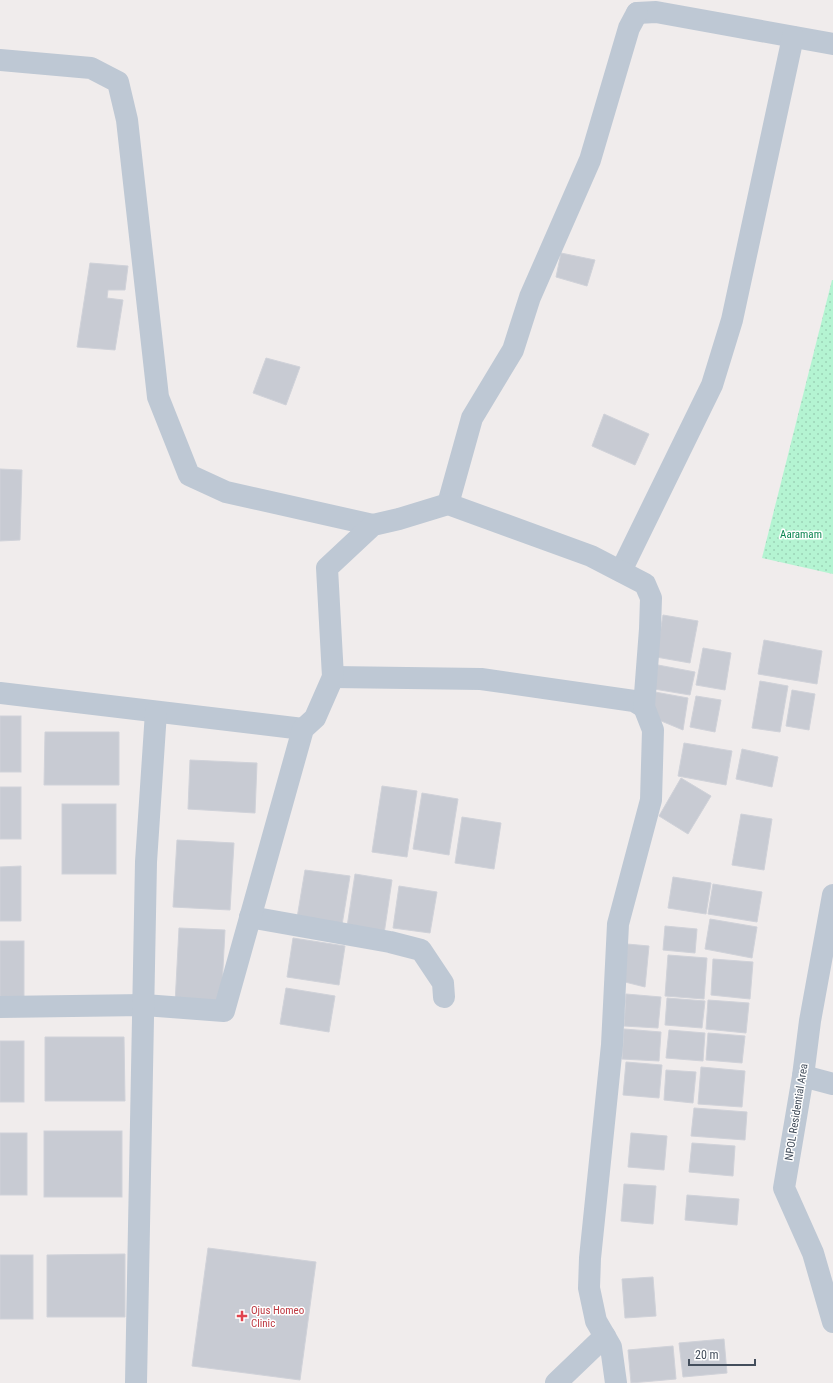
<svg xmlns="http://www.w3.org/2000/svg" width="833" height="1383" viewBox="0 0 833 1383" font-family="'Roboto Condensed',sans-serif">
	<defs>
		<pattern id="park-dots" width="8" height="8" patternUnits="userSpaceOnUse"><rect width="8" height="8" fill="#b4f4d2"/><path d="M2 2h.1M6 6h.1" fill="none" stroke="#9cd3b7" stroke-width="1.8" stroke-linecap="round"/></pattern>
	</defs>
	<rect width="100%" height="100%" fill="#f0ecec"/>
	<polygon fill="url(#park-dots)" points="832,280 833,280 833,574 762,558"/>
	<g fill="#c8cbd3" stroke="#d0d2d9">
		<polygon points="561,253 595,260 587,286 556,277"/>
		<polygon points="90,263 128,266 125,290 108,290 107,298 123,300 115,350 77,347"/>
		<polygon points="266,358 300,367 286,405 253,393"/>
		<polygon points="604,414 649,434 635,465 592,446"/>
		<polygon points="0,469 22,470 20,540 0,541"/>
		<polygon points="663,615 698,621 690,663 656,657"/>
		<polygon points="764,640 822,651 817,684 758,674"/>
		<polygon points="703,648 731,653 725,690 696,685"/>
		<polygon points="658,665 695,672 690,695 654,689"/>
		<polygon points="760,681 788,686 780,732 752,728"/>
		<polygon points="792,690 815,694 809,730 786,726"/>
		<polygon points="655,692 688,698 683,730 654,718"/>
		<polygon points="696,696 721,700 715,732 690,727"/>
		<rect x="0" y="716" width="21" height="56"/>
		<polygon points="45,732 119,732 119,785 44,785"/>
		<polygon points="684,743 732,751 726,785 678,776"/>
		<polygon points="742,749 778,757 772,787 736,779"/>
		<polygon points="190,760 257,763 255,813 188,809"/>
		<polygon points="681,778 711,796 688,834 659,816"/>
		<polygon points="382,786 417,791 407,857 372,852"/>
		<rect x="0" y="787" width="21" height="52"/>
		<polygon points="422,793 458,799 449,855 413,849"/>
		<rect x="62" y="804" width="54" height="70"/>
		<polygon points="741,814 772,819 764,870 732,865"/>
		<polygon points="462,817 501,823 494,869 455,863"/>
		<polygon points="177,840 234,843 230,910 173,907"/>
		<polygon points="21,866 21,921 0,921 0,867"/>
		<polygon points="305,870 350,876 342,925 297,918"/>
		<polygon points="355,874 392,880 384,934 347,927"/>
		<polygon points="673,877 711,883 706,914 668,908"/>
		<polygon points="713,884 762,892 757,922 708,914"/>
		<polygon points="399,886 437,892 430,933 393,928"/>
		<polygon points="710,919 757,927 752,958 705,949"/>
		<polygon points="665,926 697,929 695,953 663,950"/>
		<polygon points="179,928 225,930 221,1006 175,1004"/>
		<polygon points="293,938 345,946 339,985 287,977"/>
		<rect x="0" y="941" width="24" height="57"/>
		<polygon points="627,944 649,946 645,987 625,982"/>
		<polygon points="668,955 707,958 704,999 665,996"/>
		<polygon points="713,959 753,962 750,999 711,995"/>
		<polygon points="286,988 335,996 329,1032 280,1024"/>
		<polygon points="626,994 661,997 658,1028 624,1026"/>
		<polygon points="667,998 705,1001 702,1028 665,1025"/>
		<polygon points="708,1000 749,1003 746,1033 706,1029"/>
		<polygon points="624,1029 661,1032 659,1061 622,1059"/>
		<polygon points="669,1030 705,1033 703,1061 666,1058"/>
		<polygon points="708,1033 745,1036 742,1063 706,1060"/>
		<polygon points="45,1037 124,1037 125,1101 45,1101"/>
		<rect x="0" y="1041" width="24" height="61"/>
		<polygon points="626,1062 662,1065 659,1098 623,1095"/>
		<polygon points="701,1067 745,1071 742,1107 698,1104"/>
		<polygon points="666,1070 696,1072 693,1103 664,1100"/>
		<polygon points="694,1108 747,1112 745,1140 691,1136"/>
		<rect x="44" y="1131" width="78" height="66"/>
		<rect x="0" y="1133" width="27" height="62"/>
		<polygon points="631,1133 667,1136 664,1170 628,1167"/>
		<polygon points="692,1143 735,1146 733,1176 689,1172"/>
		<polygon points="624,1184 656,1186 653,1224 621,1221"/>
		<polygon points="687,1195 739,1199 737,1225 685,1220"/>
		<polygon points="208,1248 316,1262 300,1380 192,1366"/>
		<polygon points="125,1254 125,1317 47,1317 47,1255"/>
		<rect x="0" y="1255" width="33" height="64"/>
		<polygon points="653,1277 656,1316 625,1318 622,1279"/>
		<polygon points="724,1339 727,1373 683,1377 679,1343"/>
		<polygon points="673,1346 676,1379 631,1383 628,1350"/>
	</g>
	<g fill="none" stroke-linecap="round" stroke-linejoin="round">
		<g stroke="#bec8d4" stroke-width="22">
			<polyline points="637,13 656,12 833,44"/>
			<polyline points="0,60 91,68 118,82 127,120 158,397 189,475 226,492 373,525"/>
			<polyline points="448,504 472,418 513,350 530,297 590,160 629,28 637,13"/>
			<polyline points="621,571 712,385 732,320 793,37"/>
			<polyline points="333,677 481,679 634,701 644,707"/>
			<polyline points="0,693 303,729"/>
			<polyline points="833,895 810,1021 803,1076 784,1188 813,1253 833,1322"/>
			<polyline points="250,917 390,942 421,950 443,983 444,997"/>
			<polyline points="0,1007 144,1005 224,1011 303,729 315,718 333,677 327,568 373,525 399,519 448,504 591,556 645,584 651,598 650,629 644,707 653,730 651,800 618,924 612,1045 590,1258 589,1288 596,1321 611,1347 616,1383"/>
			<polyline points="803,1076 833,1084"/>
			<polyline points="136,1383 146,862 156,712"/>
			<polyline points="556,1383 605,1336"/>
		</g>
	</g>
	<path fill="#e0444e" stroke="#fff" stroke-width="1.5" d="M240 1310h4v4h4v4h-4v4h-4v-4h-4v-4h4z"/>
	<g text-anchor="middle" stroke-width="3" stroke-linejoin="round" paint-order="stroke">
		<g font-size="11" fill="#0b8652" stroke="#fff">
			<text x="801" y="538">Aaramam</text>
		</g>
		<g font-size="11" fill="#434e5c" stroke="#fff">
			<text transform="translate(796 1112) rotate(-81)" y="4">NPOL Residential Area</text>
		</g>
		<g font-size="11" fill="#be3a42" stroke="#fff" text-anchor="start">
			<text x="251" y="1314">Ojus Homeo<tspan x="251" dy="13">Clinic</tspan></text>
		</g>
	</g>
	<path d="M689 1359v6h66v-6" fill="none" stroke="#434e5c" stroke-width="2"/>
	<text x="695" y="1359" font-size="12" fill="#434e5c" stroke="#ffffff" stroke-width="3" paint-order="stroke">20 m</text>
</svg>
